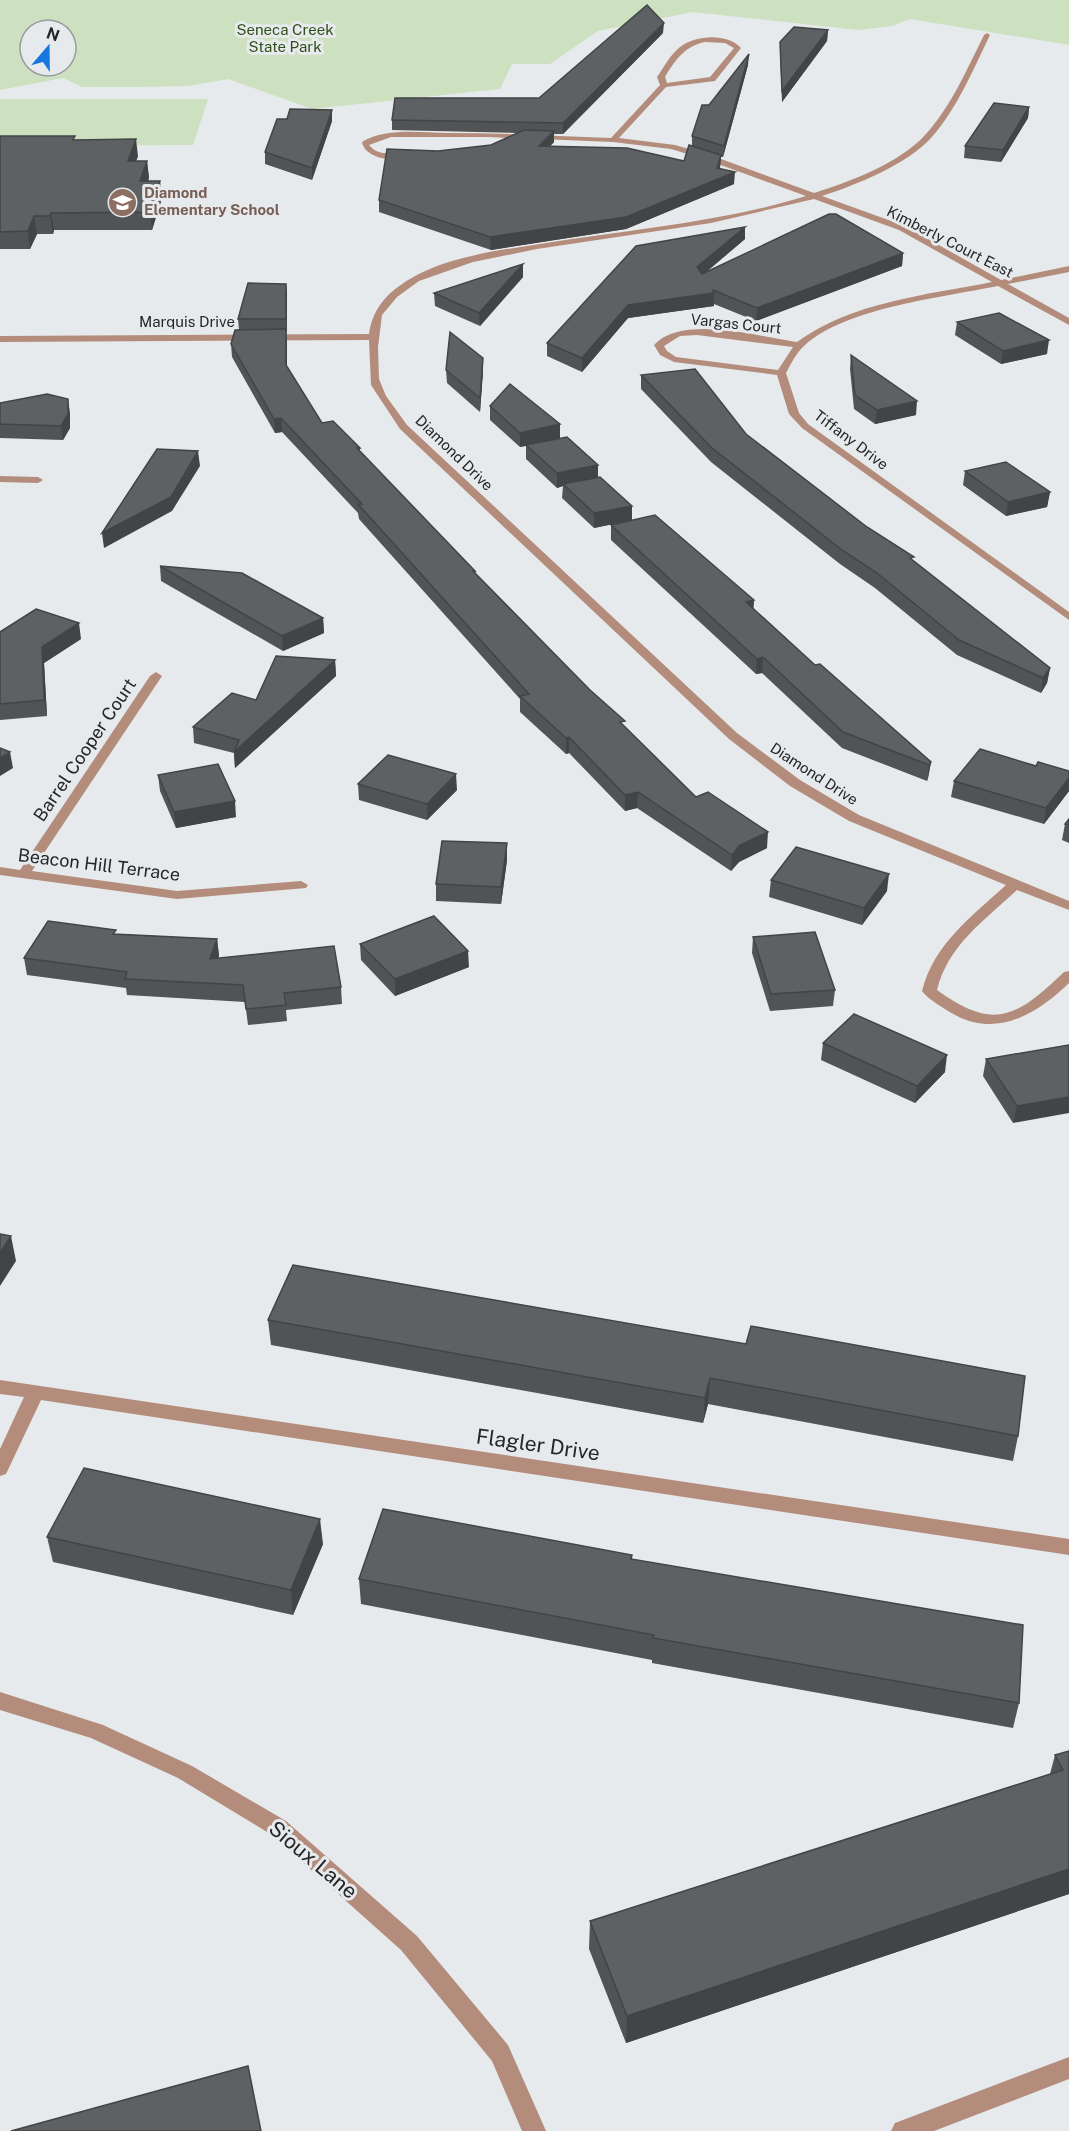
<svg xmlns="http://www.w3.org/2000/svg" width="1069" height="2131" viewBox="0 0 1069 2131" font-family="'Public Sans',sans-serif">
	<rect width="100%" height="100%" fill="#e7eaec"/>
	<g fill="#cde1c1" fill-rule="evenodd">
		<path d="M0 0H1069V45L910 19 892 26 858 30 693 12 598 31 550 64H512L500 89 312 109 228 79 188 86 138 87H82L63 78 0 90ZM30 30H66V66H30Z"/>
		<polygon points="0,99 208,99 193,145 0,146"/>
	</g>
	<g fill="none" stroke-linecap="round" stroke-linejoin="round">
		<g fill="#b38c7c" fill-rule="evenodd">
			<path d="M987 33 990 35C973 70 957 109 931 138 906 165 856 185 822 196L905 226 1001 280 1069 266V272L1008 284 1069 318V325L998 286C944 297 844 308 804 346 796 353 791 364 786 373L799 413 808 424 1069 612V620L802 428 789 414 777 375 674 362 660 355 654 345C683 314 760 337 797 342 852 302 926 295 992 282L899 230 814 199 711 223 537 249 473 262 419 281 397 297 382 315 378 347 379 379 386 396 407 425 737 733 800 780 859 815 1069 901V910L1017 890C985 920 948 945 937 990 994 1031 1016 1018 1064 972L1069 971V983C1035 1016 993 1040 948 1011 939 1005 928 999 922 991 934 944 971 917 1006 885L849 821 790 786 729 739 400 429 371 385 369 340 0 342V336L369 334C373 306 390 290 415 276 454 255 503 250 546 243 633 229 722 222 806 196L707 160 671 149 613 142 487 137H391L369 145C380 159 397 150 410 156 396 163 365 159 362 142 387 127 421 133 449 133 503 133 557 136 611 138L660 85 657 77C664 67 670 55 680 47 696 35 727 33 741 48L715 81 666 87 619 138 675 145 713 156 814 193C849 182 900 163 925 135 951 107 967 69 984 35ZM705 42 725 43 734 48 710 77 667 83 665 77C675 60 685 46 705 42ZM697 335 793 347 778 370 676 357 667 351 664 346 680 336Z"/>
			<polygon points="0,476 38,477 43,480 38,483 0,482"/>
			<polygon points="156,672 162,676 32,871 177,891 301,881 308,885 306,888 177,899 0,875 0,867 20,870 150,676"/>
			<polygon points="0,1380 1069,1539 1069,1555 41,1400 6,1474 0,1476 0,1449 24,1397 0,1394"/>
			<polygon points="0,1692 103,1725 192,1766 286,1821 417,1936 508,2045 546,2131 522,2131 492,2061 401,1950 272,1835 178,1778 91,1738 0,1710"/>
			<polygon points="1069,2057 1069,2079 934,2131 891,2131 895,2123"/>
		</g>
	</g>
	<g fill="#515355">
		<polygon points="828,30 827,41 782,102 780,53 780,42"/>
		<polygon points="663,33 563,134 554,134 554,142 550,146 684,161 692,146 692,136 709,105 748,65 723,157 721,157 720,169 734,184 626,229 491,250 379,212 379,200 517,133 392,130 392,120 539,98"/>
		<polygon points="1029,107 1028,118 1001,162 964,158 965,146"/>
		<polygon points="332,121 312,180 265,164 265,152"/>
		<polygon points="0,136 75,140 138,156 136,161 147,161 149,178 148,181 162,198 152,230 54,230 53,234 37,234 30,249 0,249"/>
		<polygon points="745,227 745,239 703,274 903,253 902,266 756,321 714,304 714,306 628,318 582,372 547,356 547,343"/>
		<polygon points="523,277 480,326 435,306 434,293"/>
		<polygon points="286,284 287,296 287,332 286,332 287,367 322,423 360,448 360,452 475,571 476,574 624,726 696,797 767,848 739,862 731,871 637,808 625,811 569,753 566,754 520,712 520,699 359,519 358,513 282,432 275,433 232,357 231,344 239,330 238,319"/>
		<polygon points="957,322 1047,354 1001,364 955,335"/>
		<polygon points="851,355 916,415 875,424 854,409 850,369"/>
		<polygon points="446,370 483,371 480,412 447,383"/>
		<polygon points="641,375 746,434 867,527 913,561 1050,668 1047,683 1041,693 957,655 875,588 840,564 711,462 641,389"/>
		<polygon points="0,403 70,413 70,428 63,440 0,438"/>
		<polygon points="490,406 560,438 598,477 632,506 632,520 594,528 562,498 563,486 557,488 526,459 526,446 520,447 490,420"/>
		<polygon points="965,471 1050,492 1047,507 1006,516 963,485"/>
		<polygon points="611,525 754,600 753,608 815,665 931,762 928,778 927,781 842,748 762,673 756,674 611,540"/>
		<polygon points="160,566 323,618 324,633 283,651 161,581"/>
		<polygon points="0,632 81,639 44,663 47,716 0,720"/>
		<polygon points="335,660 336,676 235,768 234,753 194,743 193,727 256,700"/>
		<polygon points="1036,766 1069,771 1069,791 1044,824 951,797 954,781"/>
		<polygon points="158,775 236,817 176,828 160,791"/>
		<polygon points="358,784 457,790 427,820 359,800"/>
		<polygon points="1069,819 1069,843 1062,840 1065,824"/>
		<polygon points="507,860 501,904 436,901 436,884"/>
		<polygon points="771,880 887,891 862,925 769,897"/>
		<polygon points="116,934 217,939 219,956 218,958 341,987 342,1004 286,1010 287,1021 248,1025 245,1002 127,995 126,988 27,975 24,958"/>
		<polygon points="753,937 835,990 833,1006 770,1011 752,953"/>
		<polygon points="360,944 469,967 395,996 361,960"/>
		<polygon points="823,1043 945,1072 915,1103 821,1060"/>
		<polygon points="1069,1045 1013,1123 983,1076 986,1059"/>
		<polygon points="293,1265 1018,1436 1013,1461 708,1404 703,1423 271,1345 268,1320"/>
		<polygon points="47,1537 323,1544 293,1615 53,1562"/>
		<polygon points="632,1559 1019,1703 1013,1728 652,1663 652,1660 361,1604 359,1579"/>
		<polygon points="1069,1751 1069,1894 626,2043 589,1949 590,1921 1050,1774 1055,1755"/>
	</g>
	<g fill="#424445">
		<polygon points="664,23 663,33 563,134 563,123"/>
		<polygon points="828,30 827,41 782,102 782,91"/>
		<polygon points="749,54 748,65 723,157 724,146"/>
		<polygon points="1029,107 1028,118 1001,162 1003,150"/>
		<polygon points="332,110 332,121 312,180 312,168"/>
		<polygon points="554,131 554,142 539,158 539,146"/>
		<polygon points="136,139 138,156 130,178 128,161"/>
		<polygon points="721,155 720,167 717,180 735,172 734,184 626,229 491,250 490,237 717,168"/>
		<polygon points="147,161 149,178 142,198 140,181"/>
		<polygon points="160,181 162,198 152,230 150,212"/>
		<polygon points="51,213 54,230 53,234 50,216"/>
		<polygon points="34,216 37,234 30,249 28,231"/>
		<polygon points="745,227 745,239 697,280 697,267"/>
		<polygon points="903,253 902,266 756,321 757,308"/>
		<polygon points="523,264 523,277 480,326 479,313"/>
		<polygon points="286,284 287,296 287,332 286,319"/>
		<polygon points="714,293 714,306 628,318 582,372 582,358 628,305"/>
		<polygon points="286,329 287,343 287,378 286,365"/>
		<polygon points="1049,340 1047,354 1001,364 1003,351"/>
		<polygon points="483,358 483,371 480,412 480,398"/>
		<polygon points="68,399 70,413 70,428 63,440 61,426"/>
		<polygon points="917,401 916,415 875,424 877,410"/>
		<polygon points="281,418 282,432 275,433 274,419"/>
		<polygon points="560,424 560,438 520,447 520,433"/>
		<polygon points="198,451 200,466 172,511 104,548 102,533"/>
		<polygon points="598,465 598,479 563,484 563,486 557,488 557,473"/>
		<polygon points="1050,492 1047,507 1006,516 1008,502"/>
		<polygon points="632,506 632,520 594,528 594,513"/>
		<polygon points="754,600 753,615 746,602"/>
		<polygon points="323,618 324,633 283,651 282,636"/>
		<polygon points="79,623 81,639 44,663 47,716 44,700 42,647"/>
		<polygon points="763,657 762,673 756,674 757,659"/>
		<polygon points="335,660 336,676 235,768 234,752"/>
		<polygon points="1050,668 1047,683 1041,693 1043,678"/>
		<polygon points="569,737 569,753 566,754 566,738"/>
		<polygon points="10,752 13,768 0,776 0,758"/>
		<polygon points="931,762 928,778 927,781 929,765"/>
		<polygon points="456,774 457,790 427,820 427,804"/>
		<polygon points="1069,778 1069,791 1044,824 1046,808"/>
		<polygon points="638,792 637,808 625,811 625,795"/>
		<polygon points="235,801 236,817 176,828 174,812"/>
		<polygon points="768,832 767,848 739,862 731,871 732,855 740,845"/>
		<polygon points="507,843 507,860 501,904 501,887"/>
		<polygon points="889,874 887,891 862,925 864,908"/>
		<polygon points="217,939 219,956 212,975 210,959"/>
		<polygon points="468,951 469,967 395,996 395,979"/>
		<polygon points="947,1055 945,1072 915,1103 917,1086"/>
		<polygon points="1069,1097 1069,1113 1013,1123 1017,1106"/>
		<polygon points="11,1236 16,1261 0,1286 0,1253"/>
		<polygon points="710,1378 708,1404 703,1423 705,1398"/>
		<polygon points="320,1519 323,1544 293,1615 291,1590"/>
		<polygon points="1069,1869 1069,1894 626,2043 627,2016"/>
	</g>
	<g fill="#5e6163" stroke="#424445" stroke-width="1.5">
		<polygon points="647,5 664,23 563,123 392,120 395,98 539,98"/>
		<polygon points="794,27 828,30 782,91 780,42"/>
		<polygon points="749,54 724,146 692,136 702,105 709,105"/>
		<polygon points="994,103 1029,107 1003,150 965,146"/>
		<polygon points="290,109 332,110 312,168 265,152 277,119 287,119"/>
		<polygon points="524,130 554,131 539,146 627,148 684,161 689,145 721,155 717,168 735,172 626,217 490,237 379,200 387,149 438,151 491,145"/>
		<polygon points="0,136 75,136 73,140 136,139 128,161 147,161 140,181 160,181 150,212 51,213 50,216 34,216 28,231 0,232"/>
		<polygon points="829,214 836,214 903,253 757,308 713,290 714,293 628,305 582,358 547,343 636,246 745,227 697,267 702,274"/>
		<polygon points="523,264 479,313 434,293"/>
		<polygon points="248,283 286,284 286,319 238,319"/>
		<polygon points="999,313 1049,340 1003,351 957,322"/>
		<polygon points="286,329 286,365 322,423 333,421 360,448 357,448 475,571 473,571 590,690 625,721 620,722 696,797 708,792 768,832 740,845 732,855 638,792 625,795 569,737 566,738 520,696 529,694 358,504 362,504 281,418 274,419 231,344 235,330"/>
		<polygon points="450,332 483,358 480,398 446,370"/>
		<polygon points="851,355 917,401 877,410 855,395"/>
		<polygon points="695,369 746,434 867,527 914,557 910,558 1050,668 1043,678 959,640 877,573 842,550 712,448 641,375"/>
		<polygon points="510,384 560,424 520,433 490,406"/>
		<polygon points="47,394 68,399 68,414 61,426 0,424 0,403"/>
		<polygon points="567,437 598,465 557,473 526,445"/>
		<polygon points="157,449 198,451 171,497 102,533"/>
		<polygon points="1006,462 1050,492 1008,502 965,471"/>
		<polygon points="600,477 632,506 594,513 563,484"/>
		<polygon points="655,515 754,600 746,602 815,665 820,664 931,762 929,765 843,732 763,657 757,659 611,525"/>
		<polygon points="160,566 242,573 323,618 282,636"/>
		<polygon points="36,609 79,623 42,647 44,700 0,704 0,632"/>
		<polygon points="276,656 335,660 234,752 239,740 193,727 232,693 256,700"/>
		<polygon points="0,748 10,752 0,758"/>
		<polygon points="980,749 1036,766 1038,762 1069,771 1069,778 1046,808 954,781"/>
		<polygon points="388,755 456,774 427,804 358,784"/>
		<polygon points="218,764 235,801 174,812 158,775"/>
		<polygon points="1069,819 1069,825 1065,824"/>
		<polygon points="442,841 507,843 501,887 436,884"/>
		<polygon points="796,847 889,874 864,908 771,880"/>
		<polygon points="434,916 468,951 395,979 360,944"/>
		<polygon points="48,921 116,930 113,934 217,939 210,959 334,946 341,987 284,993 286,1005 246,1009 243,985 125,979 127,972 24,958"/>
		<polygon points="815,932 835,990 771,994 753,937"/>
		<polygon points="854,1014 947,1055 917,1086 823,1043"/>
		<polygon points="1069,1045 1069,1097 1017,1106 986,1059"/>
		<polygon points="0,1234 11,1236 0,1253"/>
		<polygon points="293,1265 746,1344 751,1326 1025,1376 1018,1436 710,1378 705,1398 268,1320"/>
		<polygon points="84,1468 320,1519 291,1590 47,1537"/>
		<polygon points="383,1509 632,1555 631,1559 1023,1625 1019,1703 653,1638 654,1635 359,1579"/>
		<polygon points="1069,1751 1069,1869 627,2016 590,1921 1063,1770 1055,1755"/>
		<polygon points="248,2066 261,2131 11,2131"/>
	</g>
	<defs>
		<symbol id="school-disc" viewBox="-11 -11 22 22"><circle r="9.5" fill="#8d6e63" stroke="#e7eaec"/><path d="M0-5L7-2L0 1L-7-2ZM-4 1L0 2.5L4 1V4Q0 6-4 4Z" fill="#fff"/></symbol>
	</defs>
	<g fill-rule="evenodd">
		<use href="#school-disc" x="106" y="186" width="33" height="33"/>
	</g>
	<g text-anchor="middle" stroke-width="6" stroke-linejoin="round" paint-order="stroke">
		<g font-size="15" fill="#2f4f1a" stroke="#e7eaec">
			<text x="285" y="35">Seneca Creek<tspan x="285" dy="17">State Park</tspan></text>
		</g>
		<g font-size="15" font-weight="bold" fill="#785e54" stroke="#e7eaec" text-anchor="start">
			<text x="144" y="198">Diamond<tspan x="144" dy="17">Elementary School</tspan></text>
		</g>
		<g font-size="15" fill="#252627" stroke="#e7eaec">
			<text transform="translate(950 242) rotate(27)" y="5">Kimberly Court East</text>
			<text x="187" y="327">Marquis Drive</text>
			<text transform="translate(736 324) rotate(6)" y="5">Vargas Court</text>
			<text transform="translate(851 440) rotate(37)" y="5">Tiffany Drive</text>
			<text transform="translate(454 453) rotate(44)" y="5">Diamond Drive</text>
			<text transform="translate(814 774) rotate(33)" y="5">Diamond Drive</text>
		</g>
		<g font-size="18" fill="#252627" stroke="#e7eaec">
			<text transform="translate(85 750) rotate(-56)" y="6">Barrel Cooper Court</text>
			<text transform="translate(99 865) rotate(7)" y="6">Beacon Hill Terrace</text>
		</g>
		<g font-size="21" fill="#252627" stroke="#e7eaec">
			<text transform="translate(538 1445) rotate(8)" y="7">Flagler Drive</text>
			<text transform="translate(313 1860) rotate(40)" y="7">Sioux Lane</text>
		</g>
	</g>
	<g transform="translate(48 48) rotate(20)"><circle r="28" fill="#e7eaec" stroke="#999c9d" stroke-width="1.5"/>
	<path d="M0-4.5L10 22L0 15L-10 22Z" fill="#1777e0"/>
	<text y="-9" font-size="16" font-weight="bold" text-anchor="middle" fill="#252627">N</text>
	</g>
</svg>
